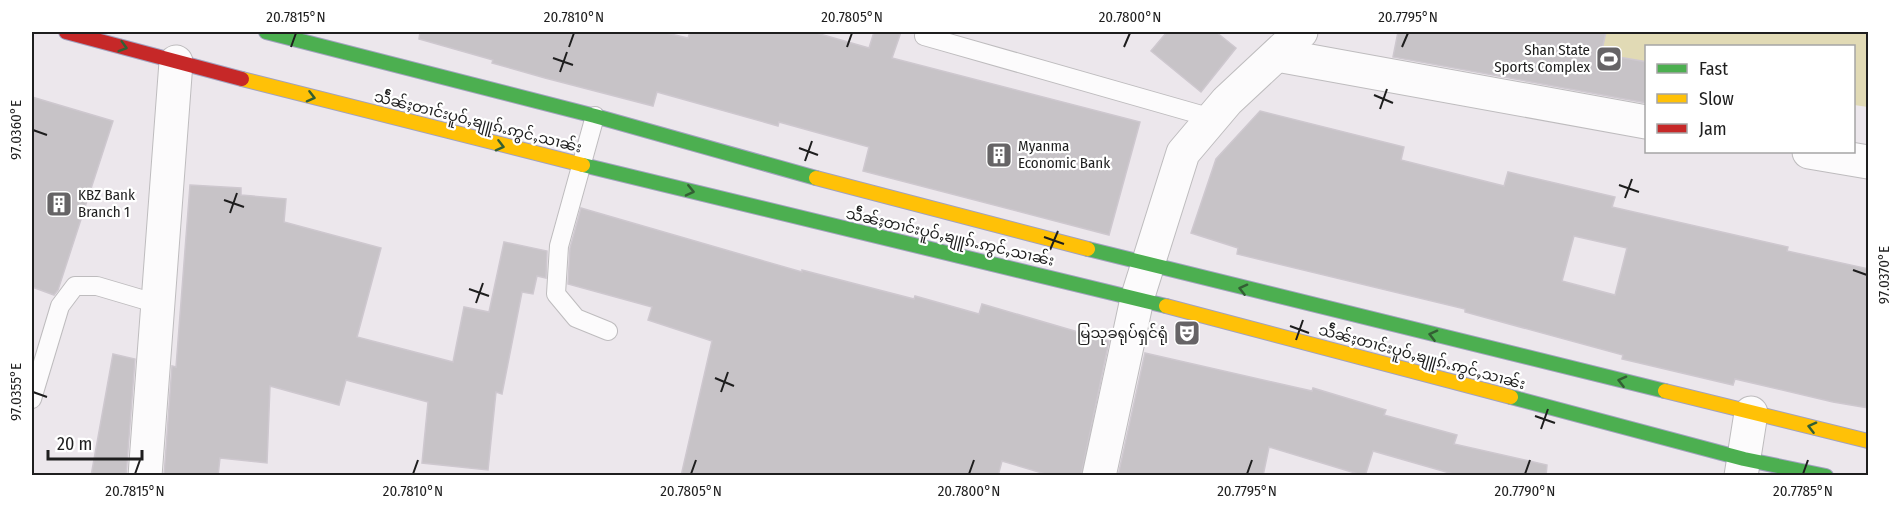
<svg xmlns="http://www.w3.org/2000/svg" width="1900" height="507" viewBox="0 0 1900 507" font-family="'Fira Sans Condensed','Noto Sans Myanmar',sans-serif">
	<rect width="100%" height="100%" fill="#ece7ec"/>
	<polygon fill="#e1dab5" points="1417,32 1868,32 1868,107 1854,105 1854,46 1646,46 1646,71 1416,33"/>
	<g fill="#c7c3c7" stroke="#cec8cf" stroke-width="1.5" fill-rule="evenodd">
		<polygon points="420,32 662,32 688,38 690,32 813,32 869,48 874,32 901,32 892,58 1140,122 1109,235 863,171 869,147 779,122 778,126 657,92 653,106 545,78 492,63 493,60 419,39"/>
		<polygon points="1167,32 1216,32 1236,48 1201,92 1151,51"/>
		<polygon points="1398,32 1606,32 1601,54 1647,62 1647,103 1393,57"/>
		<polygon points="32,97 113,121 58,290 54,295 32,287"/>
		<path d="M1260 111 1404 147 1401 160 1504 186 1508 172 1615 197 1612 207 1788 247 1787 251 1869 269V408L1833 402 1735 379 1733 385 1622 359 1623 355 1465 312V309L1237 254 1238 248 1191 233 1216 159ZM1574 236 1627 248 1615 295 1562 281Z"/>
		<polygon points="190,185 241,188 241,195 286,199 284,222 381,248 357,337 453,362 464,307 489,312 504,242 547,251 546,278 537,276 533,294 522,292 502,394 496,392 488,470 422,463 428,402 346,380 339,405 270,386 267,463 220,458 218,476 164,476 172,366 176,367"/>
		<polygon points="581,208 802,272 802,270 914,299 915,296 979,314 982,304 1109,341 1081,476 1052,476 1002,461 998,476 681,476 712,341 648,320 652,307 568,284 570,248"/>
		<polygon points="1145,353 1312,391 1313,388 1386,410 1384,415 1457,435 1454,444 1547,465 1546,476 1460,476 1373,451 1365,476 1269,447 1263,476 1118,476"/>
		<polygon points="113,354 135,359 126,476 91,476"/>
	</g>
	<g fill="none" stroke-linecap="round" stroke-linejoin="round">
		<defs>
			<g id="lane">
				<polyline points="924,36 1212,118"/>
				<polyline points="595,116 559,246 556,294 576,318 608,331"/>
				<polyline points="32,399 60,306 75,286 97,286 158,304"/>
			</g>
			<g id="street">
				<polyline points="1277,55 1646,122"/>
				<polyline points="1809,152 1868,162"/>
				<polyline points="145,476 176,62"/>
				<polyline points="1099,476 1137,299 1183,153 1227,101 1301,32"/>
				<polyline points="1741,476 1751,413"/>
			</g>
			<g id="fast">
				<polyline points="266,32 595,116 816,178"/>
				<polyline points="583,165 1166,306"/>
				<polyline points="1088,249 1665,391"/>
				<polyline points="1511,397 1744,459 1826,476"/>
			</g>
			<g id="slow">
				<polyline points="242,79 583,165"/>
				<polyline points="816,178 1088,249"/>
				<polyline points="1166,306 1511,397"/>
				<polyline points="1665,391 1868,441"/>
			</g>
			<polyline id="jam" points="66,32 242,79"/>
		</defs>
		<use href="#lane" stroke="#bebcbe" stroke-width="20"/>
		<use href="#street" stroke="#bebcbe" stroke-width="35"/>
		<use href="#fast" stroke="#a1a1bf" stroke-width="16"/>
		<use href="#slow" stroke="#a1a1bf" stroke-width="16"/>
		<use href="#jam" stroke="#a1a1bf" stroke-width="16"/>
		<use href="#lane" stroke="#fcfbfc" stroke-width="18"/>
		<use href="#street" stroke="#fcfbfc" stroke-width="33"/>
		<use href="#fast" stroke="#4caf50" stroke-width="14"/>
		<use href="#slow" stroke="#ffc107" stroke-width="14"/>
		<use href="#jam" stroke="#c62828" stroke-width="14"/>
	</g>
	<defs><path id="oneway-chevron" d="M-2-3.5L2.5 0L-2 3.5" fill="none" stroke-width="1.6" stroke-linecap="round" stroke-linejoin="round" transform="scale(1.5)"/></defs>
	<g stroke="#335f34">
		<use href="#oneway-chevron" transform="translate(123 47) rotate(16)"/>
		<use href="#oneway-chevron" transform="translate(311 97) rotate(14)"/>
		<use href="#oneway-chevron" transform="translate(500 146) rotate(14)"/>
		<use href="#oneway-chevron" transform="translate(690 191) rotate(13)"/>
		<use href="#oneway-chevron" transform="translate(1243 289) rotate(-166)"/>
		<use href="#oneway-chevron" transform="translate(1433 335) rotate(-166)"/>
		<use href="#oneway-chevron" transform="translate(1622 381) rotate(-166)"/>
		<use href="#oneway-chevron" transform="translate(1812 427) rotate(-166)"/>
	</g>
	<path fill="none" stroke="#1e1e1e" stroke-width="2" d="M291 47 296 33M569 47 574 33M847 47 852 33M1124 47 1130 33M1402 47 1408 33M553 58 573 65M560 72 567 52M1374 95 1393 103M1380 109 1387 89M33 130 47 135M799 148 818 155M805 161 812 141M1619 185 1639 192M1625 198 1632 179M224 200 244 207M230 213 237 193M1044 237 1064 244M1050 250 1058 231M1853 270 1867 275M469 289 489 296M476 303 483 283M1290 326 1309 333M1296 340 1303 320M715 378 734 386M33 392 47 397M721 392 728 372M1535 416 1555 423M1541 429 1548 409M135 474 140 460M413 474 418 460M691 474 696 460M969 474 974 460M1247 474 1252 460M1525 474 1530 460M1803 474 1808 460"/>
	<defs>
		<symbol id="stadium-square" viewBox="-11 -11 22 22"><rect x="-9" y="-9" width="18" height="18" rx="4" fill="#666466" stroke="#fff"/><path d="M0-5a6.5 5 0 1 0 0 10a6.5 5 0 1 0 0-10ZM-3.5-1.8h7v3.6h-7Z" fill="#fff"/></symbol>
		<symbol id="building-square" viewBox="-11 -11 22 22"><rect x="-9" y="-9" width="18" height="18" rx="4" fill="#666466" stroke="#fff"/><path d="M-4-6H4V6H1V3H-1V6H-4ZM-2.5-4.3h1.7v1.8h-1.7ZM.8-4.3h1.7v1.8H.8ZM-2.5-1h1.7V.8h-1.7ZM.8-1h1.7V.8H.8Z" fill="#fff"/></symbol>
		<symbol id="theatre-square" viewBox="-11 -11 22 22"><rect x="-9" y="-9" width="18" height="18" rx="4" fill="#666466" stroke="#fff"/><path d="M-5-5.5Q0-4 5-5.5V0Q5 5 0 6Q-5 5-5 0ZM-3.3-2.5H-1v1.5H-3.3ZM1-2.5H3.3v1.5H1ZM-2.8 1Q0 5.5 2.8 1Z" fill="#fff"/></symbol>
	</defs>
	<g fill-rule="evenodd">
		<use href="#stadium-square" x="1594" y="44" width="30" height="30"/>
		<use href="#building-square" x="984" y="140" width="30" height="30"/>
		<use href="#building-square" x="44" y="189" width="30" height="30"/>
		<use href="#theatre-square" x="1172" y="318" width="30" height="30"/>
	</g>
	<g text-anchor="middle" stroke-width="4.5" stroke-linejoin="round" paint-order="stroke">
		<g font-size="15" fill="#1e1e1e" stroke="#fff" text-anchor="end">
			<text x="1590" y="55">Shan State<tspan x="1590" dy="17">Sports Complex</tspan></text>
			<text x="1018" y="151" text-anchor="start">Myanma<tspan x="1018" dy="17">Economic Bank</tspan></text>
			<text x="78" y="200" text-anchor="start">KBZ Bank<tspan x="78" dy="17">Branch 1</tspan></text>
			<text x="1168" y="338">မြသုခရုပ်ရှင်ရုံ</text>
		</g>
		<g font-size="15" fill="#1e1e1e" stroke="#fff">
			<text transform="translate(478 122) rotate(14)" y="5">သဵႅၼ်ႈတၢင်းပူဝ်ႇၶျူၵ်ႉဢွင်ႇသၢၼ်း</text>
			<text transform="translate(950 237) rotate(13)" y="5">သဵႅၼ်ႈတၢင်းပူဝ်ႇၶျူၵ်ႉဢွင်ႇသၢၼ်း</text>
			<text transform="translate(1422 357) rotate(15)" y="5">သဵႅၼ်ႈတၢင်းပူဝ်ႇၶျူၵ်ႉဢွင်ႇသၢၼ်း</text>
		</g>
	</g>
	<rect width="1900" height="507" fill="none" stroke="#ffffff" stroke-width="66"/>
	<rect x="1645" y="45" width="210" height="108" fill="#ffffff" stroke="#a5a5a5" stroke-width="1.5"/>
	<rect x="1657" y="64" width="30" height="9" fill="#4caf50" stroke="#a5a5a5" stroke-width="1.5"/>
	<text x="1699" y="75" font-size="18" fill="#1e1e1e">Fast</text>
	<rect x="1657" y="94" width="30" height="9" fill="#ffc107" stroke="#a5a5a5" stroke-width="1.5"/>
	<text x="1699" y="105" font-size="18" fill="#1e1e1e">Slow</text>
	<rect x="1657" y="124" width="30" height="9" fill="#c62828" stroke="#a5a5a5" stroke-width="1.5"/>
	<text x="1699" y="135" font-size="18" fill="#1e1e1e">Jam</text>
	<path d="M48 450v9h94v-9" fill="none" stroke="#1e1e1e" stroke-width="3"/>
	<text x="57" y="450" font-size="18" fill="#1e1e1e" stroke="#ffffff" stroke-width="4.5" paint-order="stroke">20 m</text>
	<rect x="33" y="33" width="1834" height="441" fill="none" stroke="#1e1e1e" stroke-width="2"/>
	<g font-size="15" text-anchor="middle" fill="#1e1e1e">
		<text x="296" y="22">20.7815°N</text>
		<text x="574" y="22">20.7810°N</text>
		<text x="852" y="22">20.7805°N</text>
		<text x="1130" y="22">20.7800°N</text>
		<text x="1408" y="22">20.7795°N</text>
		<text transform="translate(16 130) rotate(-90)" y="5">97.0360°E</text>
		<text transform="translate(1884 275) rotate(-90)" y="5">97.0370°E</text>
		<text transform="translate(16 392) rotate(-90)" y="5">97.0355°E</text>
		<text x="135" y="496">20.7815°N</text>
		<text x="413" y="496">20.7810°N</text>
		<text x="691" y="496">20.7805°N</text>
		<text x="969" y="496">20.7800°N</text>
		<text x="1247" y="496">20.7795°N</text>
		<text x="1525" y="496">20.7790°N</text>
		<text x="1803" y="496">20.7785°N</text>
	</g>
</svg>
